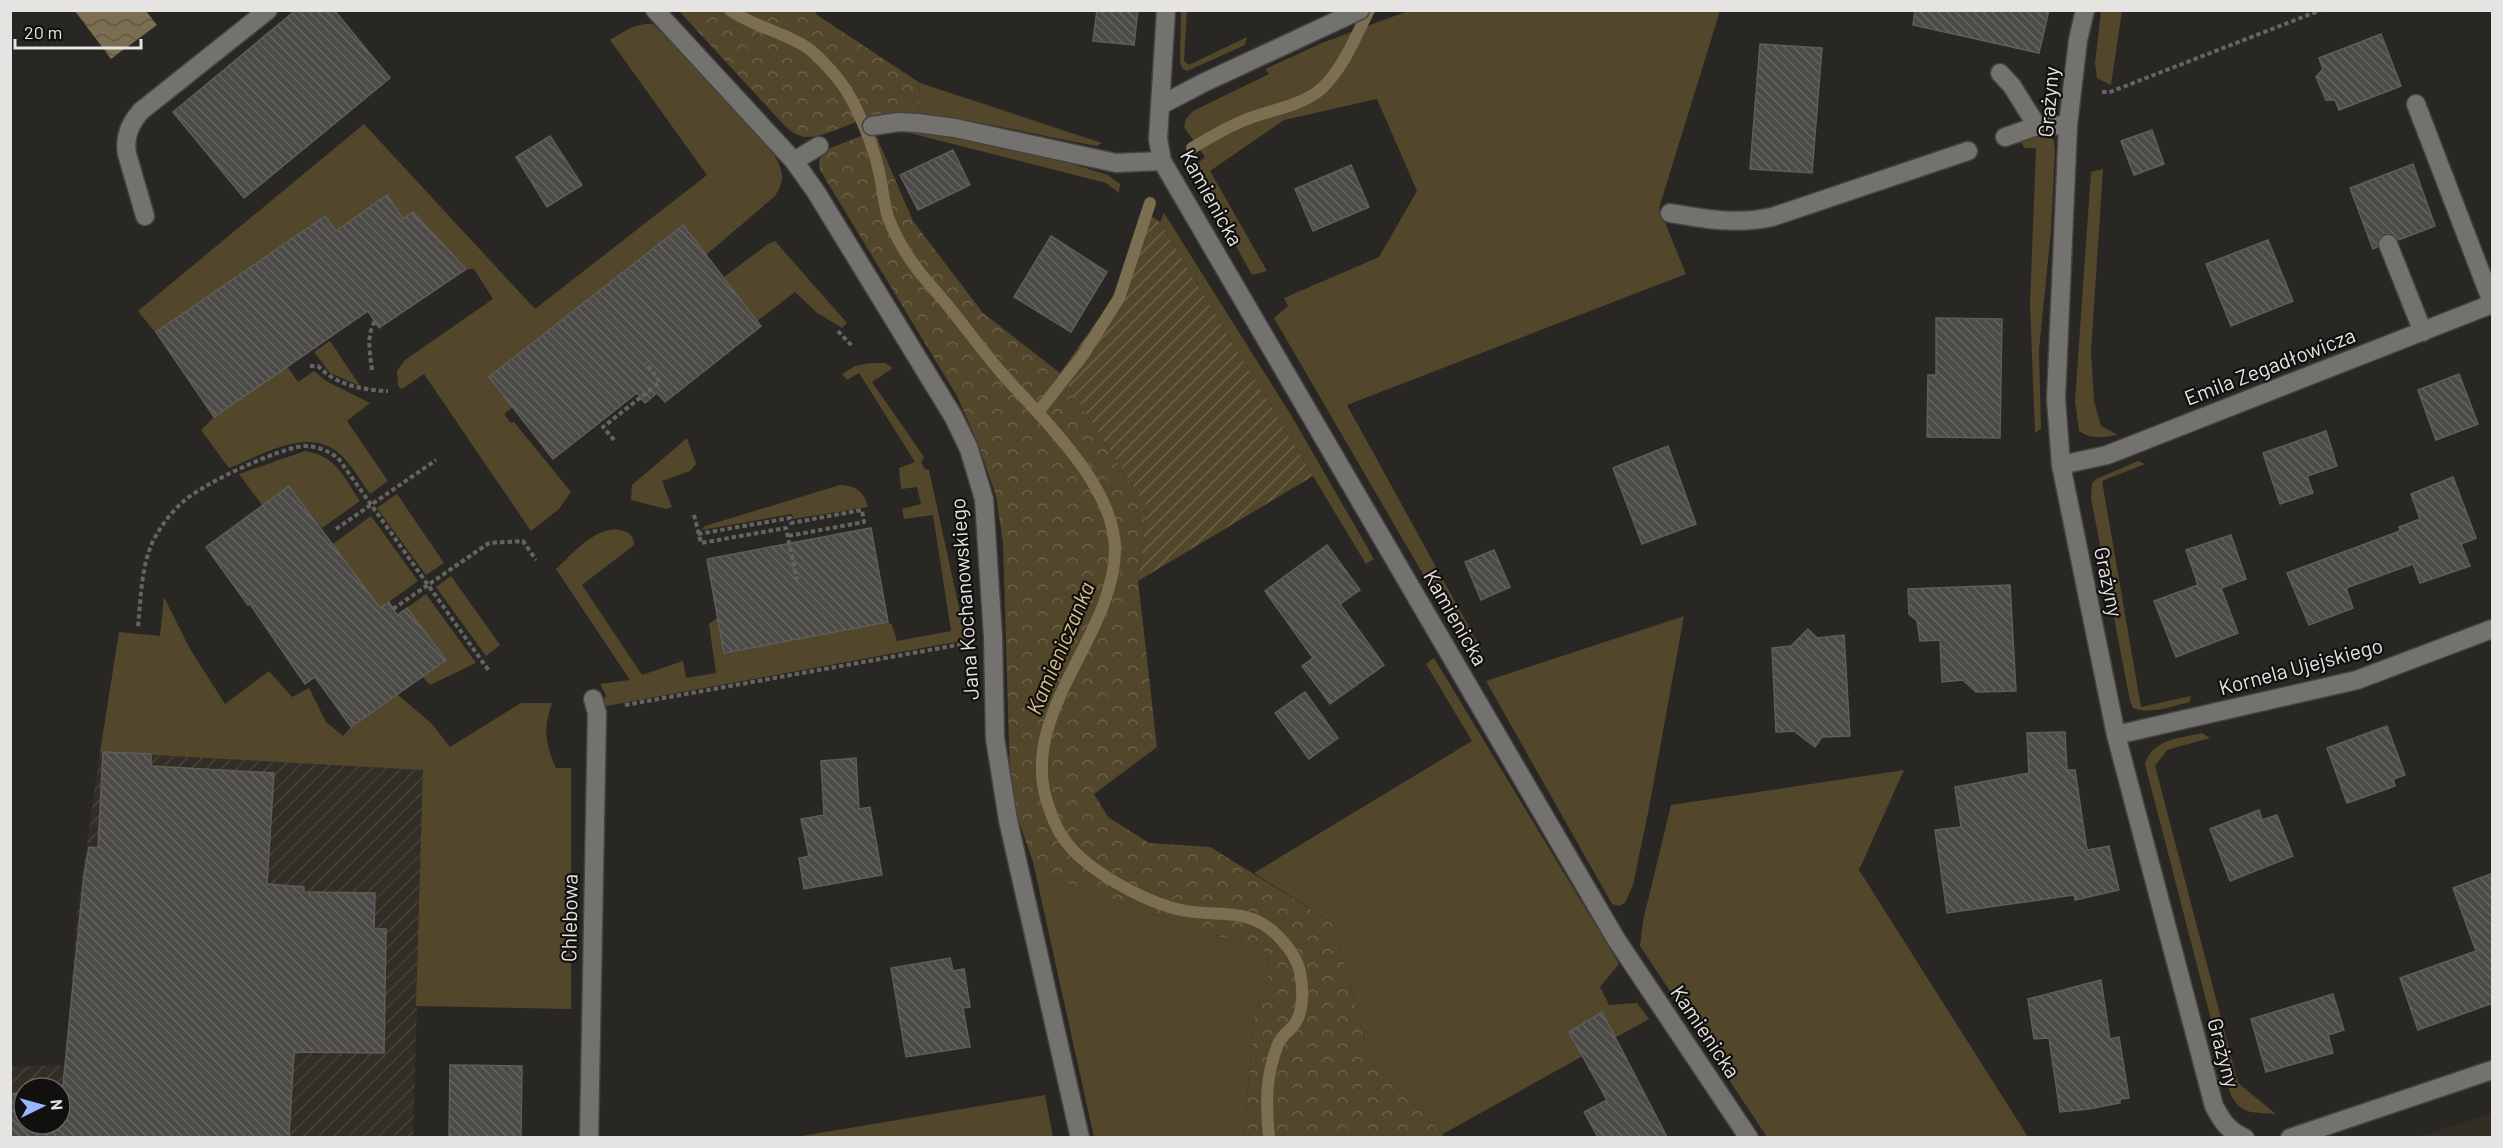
<svg xmlns="http://www.w3.org/2000/svg" width="2503" height="1148" viewBox="0 0 2503 1148" font-family="Barlow,sans-serif">
	<defs>
		<pattern id="industrial-furrows" width="10" height="10" patternUnits="userSpaceOnUse" patternTransform="scale(1.5)"><rect width="10" height="10" fill="#332e25"/><path d="M-1 1l2-2M0 10L10 0M9 11l2-2" fill="none" stroke="#47423a"/></pattern>
		<pattern id="forest-crowns" width="20" height="18" patternUnits="userSpaceOnUse" patternTransform="scale(1.5)"><rect width="20" height="18" fill="#53472b"/><path d="M2 6a3 3 0 1 1 6 0M12 15a3 3 0 1 1 6 0" fill="none" stroke="#6c6149"/></pattern>
		<pattern id="garden-furrows" width="10" height="10" patternUnits="userSpaceOnUse" patternTransform="scale(1.5)"><rect width="10" height="10" fill="#53472b"/><path d="M-1 1l2-2M0 10L10 0M9 11l2-2" fill="none" stroke="#6c6149"/></pattern>
		<pattern id="water-waves" width="16" height="10" patternUnits="userSpaceOnUse" patternTransform="scale(1.5)"><rect width="16" height="10" fill="#7c6e50"/><path d="M0 5q4-4 8 0t8 0" fill="none" stroke="#60594a"/></pattern>
		<pattern id="building-back-hatch" width="6" height="6" patternUnits="userSpaceOnUse" patternTransform="scale(1.5)"><rect width="6" height="6" fill="#4c4a46"/><path d="M-1 5l2 2M0 0l6 6M5-1l2 2" fill="none" stroke="#666460"/></pattern>
	</defs>
	<rect width="100%" height="100%" fill="#292723"/>
	<polygon fill="#332e25" points="2492,1113 2492,1137 2416,1137"/>
	<path fill="url(#industrial-furrows)" fill-rule="evenodd" d="M100 752 424 770 413 1137H11L10 1067 65 1065 77 913ZM24 1088H60V1124H24Z"/>
	<g fill="#53472b">
		<polygon points="1181,11 1187,11 1184,61 1189,65 1247,37 1245,45 1187,71 1182,68 1180,61"/>
		<polygon points="1408,11 1720,11 1659,208 1686,274 1347,405 1481,649 1470,655 1274,318 1288,306 1284,298 1379,257 1417,191 1377,99 1284,120 1210,171 1267,271 1252,275 1193,168 1205,157 1184,127 1186,119 1193,111 1269,74 1265,69 1322,43"/>
		<polygon points="2101,11 2122,11 2111,85 2097,78 2095,63"/>
		<path d="M644 24H653C681 53 773 136 781 170 784 180 780 188 775 196L706 255 682 225 490 376 513 407 504 414 511 423 514 422 571 492 559 509 531 531 424 374 402 389 398 386 397 371 405 360 493 299 474 269H466L413 212 403 219 336 231 324 216 155 332 138 311 364 124 535 309 707 175 610 40 630 28Z"/>
		<path d="M920 83 1102 143 1097 146C1037 136 979 119 918 114Z"/>
		<polygon points="894,129 956,136 1060,160 1108,175 1120,184 1119,193 1106,183"/>
		<polygon points="2038,134 2049,135 2054,141 2055,153 2051,230 2039,350 2041,429 2035,433 2030,304 2036,148 2024,148 2021,141"/>
		<path d="M2103 169 2091 352 2094 401 2101 426 2118 435C2103 437 2092 440 2079 431L2075 401 2091 172Z"/>
		<polygon points="1164,213 1291,415 1374,559 1366,564 1160,222"/>
		<polygon points="775,241 847,323 842,328 816,312 795,292 757,321 724,277 768,244"/>
		<polygon points="330,341 360,386 330,373 314,352"/>
		<path d="M870 363H885L893 368 872 382 924 457 921 462 925 469 929 470 966 640 606 706 602 698 607 697 600 684 630 680 556 569C573 554 598 522 624 531 631 533 634 538 634 545L582 585 642 675 683 661 686 678 716 673 709 624 718 617 725 653 888 622 892 625 897 641 951 631 933 515 904 519 902 509 921 504 917 487 901 489 899 468 915 462 859 373 847 380 842 374 855 366Z"/>
		<path d="M287 366 298 382 314 371 326 381 370 403 347 421 388 481 370 494C361 481 353 467 342 456 311 424 262 455 229 468L201 430 214 417Z"/>
		<polygon points="687,438 696,464 690,471 662,481 672,507 666,509 631,500 632,485"/>
		<path d="M305 451C337 456 343 477 360 501L322 528 289 486 262 505 239 474Z"/>
		<path d="M2138 461 2145 464 2102 481 2141 707 2191 696 2190 702C2172 706 2150 715 2133 708L2130 701 2091 498 2092 483 2096 479Z"/>
		<path d="M840 485C856 486 864 491 868 507L793 519 792 514 702 530 705 526Z"/>
		<polygon points="397,494 444,563 426,575 377,508"/>
		<polygon points="371,516 418,581 379,609 333,544"/>
		<polygon points="451,576 500,645 486,656 436,587"/>
		<polygon points="426,594 476,663 430,685 422,676 445,659 407,608"/>
		<path d="M164 597 190 649 225 704 269 671 292 697 309 688 326 722 343 736 351 727 397 694 432 724 450 747 521 703H552C543 731 545 742 556 768H571V1009L416 1006 423 770 100 752 119 632 160 636Z"/>
		<polygon points="1684,616 1649,808 1633,885 1625,903 1619,906 1612,904 1486,681"/>
		<polygon points="1434,658 1619,964 1600,987 1609,1005 1637,1003 1649,1019 1443,1134 1371,1062 1333,923 1254,873 1472,741 1426,664"/>
		<path d="M2202 733 2210 738 2167 750 2155 766 2238 1083 2276 1114C2254 1112 2241 1116 2230 1093L2145 764C2152 739 2181 738 2202 733Z"/>
		<polygon points="1904,770 1859,870 2028,1137 1767,1137 1640,946 1643,921 1671,805"/>
		<polygon points="1033,862 1051,878 1265,952 1270,970 1254,1017 1244,1137 1094,1137"/>
		<polygon points="1045,1095 1053,1137 796,1137"/>
	</g>
	<g fill="url(#forest-crowns)">
		<path d="M679 11H814L817 15 920 83 918 114C899 116 879 116 860 121 843 125 824 138 805 137 797 136 791 131 785 126Z"/>
		<polygon points="874,131 913,221 983,313 1060,373 1147,508 1138,581 1157,747 1094,794 1108,817 1149,843 1210,847 1333,923 1371,1062 1443,1134 1444,1137 1244,1137 1254,1017 1270,970 1265,952 1051,878 1033,862 1018,819 1010,774 1003,543 996,496 979,446 957,396 820,170 819,160 826,150"/>
	</g>
	<polygon fill="url(#garden-furrows)" points="1144,211 1160,222 1313,476 1138,581 1147,508 1060,373 1114,297"/>
	<polygon fill="url(#water-waves)" points="75,11 146,11 157,25 111,59"/>
	<g fill="none" stroke-linecap="round" stroke-linejoin="round">
		<g stroke="#7c6e50" stroke-width="12">
			<path d="M730 10C753 27 788 33 809 49 819 57 831 70 839 80 856 102 871 140 878 167 882 183 883 200 888 217 893 231 903 249 912 262 923 278 937 292 949 307 966 328 982 350 999 370 1039 416 1116 485 1115 551 1113 641 1011 719 1051 813 1054 822 1059 832 1064 839 1085 870 1145 902 1181 910 1218 918 1247 906 1277 935 1287 945 1297 958 1300 972 1303 987 1304 1008 1296 1022 1291 1031 1282 1034 1278 1044 1265 1078 1266 1102 1269 1138"/>
			<path d="M1192 148C1209 138 1227 127 1245 120 1269 110 1302 106 1321 89 1343 69 1356 36 1369 10"/>
			<polyline points="1039,411 1083,355 1119,298 1150,203"/>
		</g>
	</g>
	<g fill="url(#building-back-hatch)" stroke="#5f5d59" stroke-width="1.5">
		<polygon points="296,10 334,10 390,78 244,198 173,112"/>
		<polygon points="1097,10 1138,10 1134,45 1093,41"/>
		<polygon points="1915,10 2049,10 2039,53 1913,25"/>
		<polygon points="2381,34 2401,86 2339,110 2335,100 2326,100 2316,77 2323,69 2319,58"/>
		<polygon points="1760,44 1822,48 1812,173 1750,169"/>
		<polygon points="2152,130 2164,164 2134,175 2121,141"/>
		<polygon points="550,136 582,185 547,207 516,157"/>
		<polygon points="953,150 970,185 918,210 900,175"/>
		<polygon points="2413,164 2435,226 2398,240 2394,235 2384,233 2379,238 2377,247 2373,249 2350,188"/>
		<polygon points="1351,165 1369,207 1313,231 1295,189"/>
		<polygon points="387,195 403,219 413,212 466,269 379,328 368,311 214,417 156,332 325,216 336,231"/>
		<polygon points="683,225 761,326 665,402 657,393 645,403 637,393 553,459 489,377"/>
		<polygon points="1051,236 1107,272 1071,332 1014,297"/>
		<polygon points="2268,240 2293,301 2231,326 2206,264"/>
		<polygon points="1936,318 2002,319 2000,438 1927,437 1928,375 1936,375"/>
		<polygon points="2459,374 2478,424 2436,440 2418,390"/>
		<polygon points="2326,431 2337,466 2307,476 2313,493 2280,504 2263,453"/>
		<polygon points="1668,446 1696,524 1642,544 1613,468"/>
		<polygon points="2453,477 2476,538 2461,544 2470,566 2420,583 2413,564 2346,588 2353,608 2309,625 2287,573 2400,531 2399,527 2420,519 2411,494"/>
		<polygon points="289,486 380,608 389,602 397,615 407,608 446,660 351,727 315,677 305,684 250,604 248,605 206,547"/>
		<polygon points="871,528 888,622 724,653 707,559"/>
		<polygon points="2231,535 2246,579 2221,588 2238,633 2176,657 2154,601 2198,585 2186,550"/>
		<polygon points="1327,545 1360,590 1340,604 1384,665 1330,704 1302,666 1313,658 1265,591"/>
		<polygon points="1494,550 1510,587 1481,600 1465,562"/>
		<polygon points="2010,585 2016,691 1976,692 1963,680 1942,682 1940,640 1920,641 1917,621 1909,614 1908,589"/>
		<polygon points="1808,629 1817,638 1844,635 1850,736 1822,737 1815,747 1794,731 1776,732 1772,648 1791,646"/>
		<polygon points="1305,692 1338,738 1309,759 1275,713"/>
		<polygon points="2387,726 2405,775 2393,779 2395,786 2347,803 2327,748"/>
		<polygon points="2065,732 2067,770 2075,770 2087,850 2109,846 2119,890 2075,900 2074,895 1947,913 1935,830 1961,827 1955,787 2029,773 2027,733"/>
		<polygon points="103,752 151,754 151,766 274,773 267,884 304,887 304,892 375,893 374,929 386,929 384,1053 294,1052 289,1137 10,1137 10,1094 24,1092 24,1124 60,1124 60,1088 47,1088 63,1085 84,875 89,847 98,848"/>
		<polygon points="856,758 859,809 870,807 882,875 804,889 799,858 809,856 801,819 824,815 821,761"/>
		<polygon points="2259,810 2262,820 2277,815 2293,856 2230,881 2210,829"/>
		<polygon points="2493,873 2493,1003 2418,1030 2400,978 2476,951 2453,888"/>
		<polygon points="950,958 953,971 964,969 970,1007 963,1008 970,1047 906,1057 891,968"/>
		<polygon points="2101,980 2110,1039 2119,1037 2129,1098 2120,1099 2120,1103 2089,1109 2060,1112 2049,1038 2034,1039 2028,999"/>
		<polygon points="2333,994 2344,1030 2328,1035 2333,1053 2266,1072 2251,1019"/>
		<polygon points="1602,1012 1667,1137 1598,1137 1584,1112 1607,1100 1569,1032"/>
		<polygon points="450,1065 522,1066 521,1137 449,1137"/>
	</g>
	<g fill="none" stroke-linecap="round" stroke-linejoin="round">
		<defs>
			<g id="service">
				<polyline points="2000,73 2012,86 2037,126"/>
				<polyline points="2416,104 2492,302"/>
				<polyline points="872,126 899,122 917,123 955,128 1116,163 1162,161"/>
				<polyline points="2005,137 2037,126 2068,125"/>
				<polyline points="794,161 819,146"/>
				<path d="M1670 213C1705 219 1737 225 1772 217L1968 151"/>
				<path d="M145 216 127 154C124 136 130 124 141 111L268 10"/>
				<polyline points="2388,244 2423,332"/>
			</g>
			<g id="minor">
				<polyline points="655,10 794,161 816,192 953,416 969,449 984,499 993,637 995,738 1008,820 1080,1138"/>
				<polyline points="1166,10 1158,139 1162,161 1616,939 1749,1138"/>
				<path d="M2085 10 2078 40 2068 125 2056 399 2061 465 2116 735 2214 1106C2222 1121 2228 1131 2245 1138"/>
				<polyline points="1161,105 1203,83 1360,10"/>
				<polyline points="2061,465 2107,455 2492,304"/>
				<polyline points="2116,735 2357,680 2492,629"/>
				<polyline points="589,1138 597,713 593,699"/>
				<polyline points="2290,1138 2492,1070"/>
			</g>
		</defs>
		<use href="#service" stroke="#454340" stroke-width="21"/>
		<use href="#minor" stroke="#454340" stroke-width="21"/>
		<g stroke="#666461" stroke-width="4" stroke-dasharray="4.5 3" stroke-linecap="butt">
			<polyline points="2102,92 2110,92 2321,10"/>
			<polyline points="838,331 852,346"/>
			<path d="M310 366H318C336 385 362 390 388 391"/>
			<path d="M372 370C370 354 366 336 375 321"/>
			<polyline points="614,440 603,427 660,382 646,363"/>
			<polyline points="694,515 701,543 786,528 797,580"/>
			<polyline points="336,529 436,460"/>
			<polyline points="698,534 790,518 791,523 862,510 864,522 788,536"/>
			<polyline points="393,609 489,543 523,541 536,560"/>
			<path d="M138 626C141 598 141 567 153 541 161 526 171 512 184 501 204 483 279 448 304 446 317 446 329 451 338 458L489 671"/>
			<polyline points="625,705 963,644"/>
		</g>
		<use href="#service" stroke="#74726e" stroke-width="18"/>
		<use href="#minor" stroke="#74726e" stroke-width="18"/>
	</g>
	<g text-anchor="middle" stroke-width="4.5" stroke-linejoin="round" paint-order="stroke">
		<g font-size="21" fill="#e5e4e2" stroke="#11100f">
			<text transform="translate(2049 102) rotate(-85)" y="7">Grażyny</text>
			<text transform="translate(1211 198) rotate(61)" y="7">Kamienicka</text>
			<text transform="translate(2270 367) rotate(-21)" y="7">Emila Zegadłowicza</text>
			<text transform="translate(2108 582) rotate(78)" y="7">Grażyny</text>
			<text transform="translate(965 599) rotate(-94)" y="7">Jana Kochanowskiego</text>
			<text transform="translate(1455 618) rotate(60)" y="7">Kamienicka</text>
			<text transform="translate(2301 667) rotate(-15)" y="7">Kornela Ujejskiego</text>
			<text transform="translate(570 918) rotate(-89)" y="7">Chlebowa</text>
			<text transform="translate(1705 1032) rotate(56)" y="7">Kamienicka</text>
			<text transform="translate(2223 1053) rotate(75)" y="7">Grażyny</text>
		</g>
		<g font-size="22" font-style="italic" fill="#d9c18a" stroke="#11100f">
			<text transform="translate(1060 648) rotate(-67)" y="8">Kamieniczanka</text>
		</g>
	</g>
	<rect width="2503" height="1148" fill="none" stroke="#e5e4e2" stroke-width="24"/>
	<g transform="translate(42 1106) rotate(85)"><circle r="28" fill="#11100f" stroke="#666563" stroke-width="1.5"/>
	<path d="M0-4.5L10 22L0 15L-10 22Z" fill="#98b6fd"/>
	<text y="-9" font-size="16" font-weight="bold" text-anchor="middle" fill="#e5e4e2">N</text>
	</g>
	<path d="M15 39v9h126v-9" fill="none" stroke="#e5e4e2" stroke-width="3"/>
	<text x="24" y="39" font-size="18" fill="#e5e4e2" stroke="#11100f" stroke-width="4.5" paint-order="stroke">20 m</text>
</svg>
